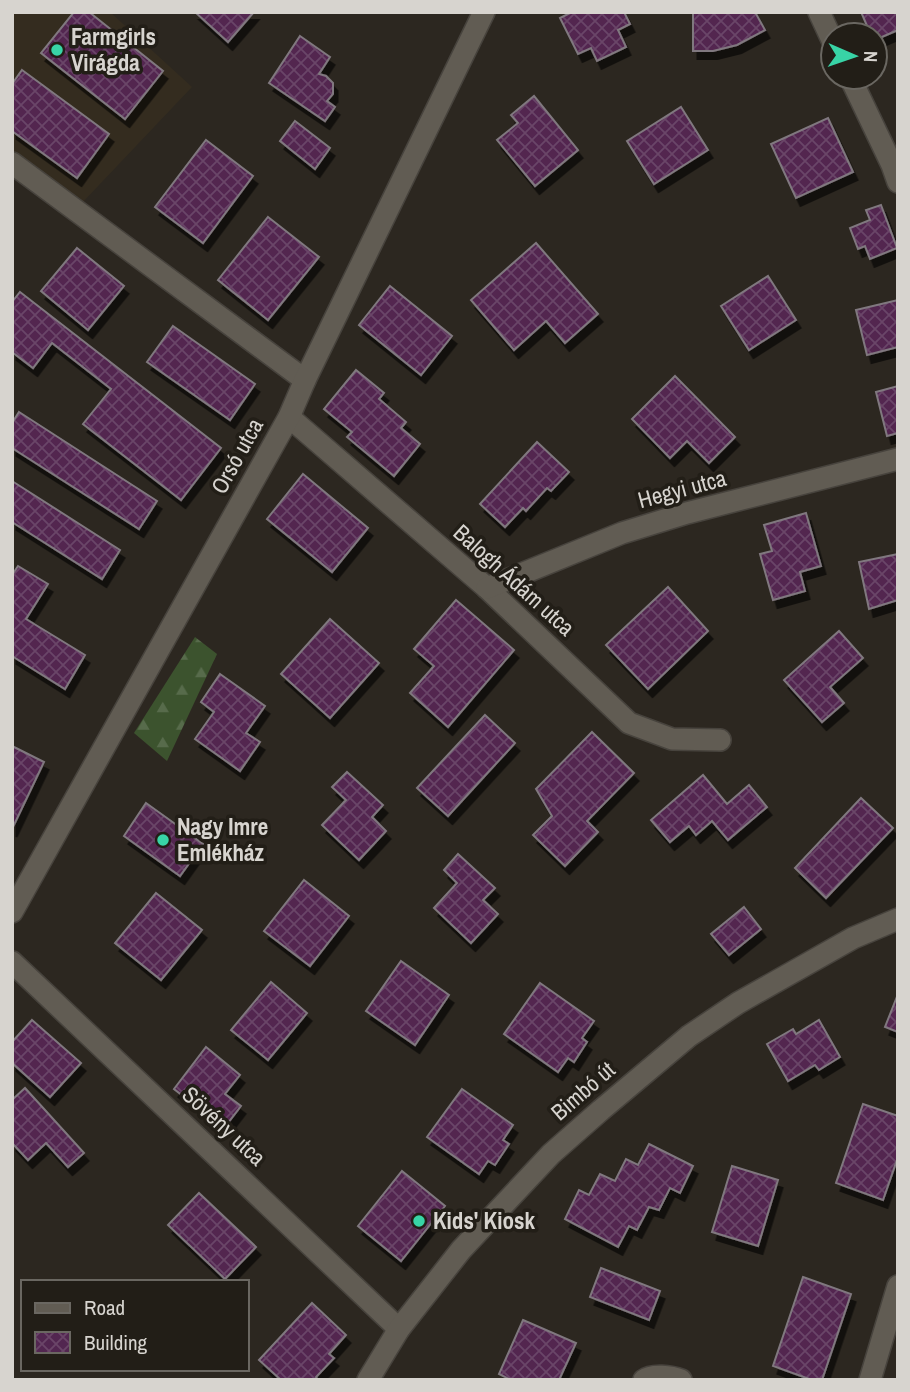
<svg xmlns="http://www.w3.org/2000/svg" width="910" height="1392" viewBox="0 0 910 1392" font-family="'Archivo Narrow',sans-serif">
	<defs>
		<pattern id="forest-firs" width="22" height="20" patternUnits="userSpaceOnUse" patternTransform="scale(1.75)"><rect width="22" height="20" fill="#3c532e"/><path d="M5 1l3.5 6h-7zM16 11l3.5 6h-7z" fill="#576b4b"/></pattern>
		<pattern id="building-cross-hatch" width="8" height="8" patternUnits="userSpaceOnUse" patternTransform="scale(1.75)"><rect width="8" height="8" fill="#522650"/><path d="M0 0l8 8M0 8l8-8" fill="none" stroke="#6a4568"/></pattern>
		<filter id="shadow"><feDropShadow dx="4.5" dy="8" stdDeviation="0" flood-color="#0009"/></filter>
	</defs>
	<rect width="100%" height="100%" fill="#2c2720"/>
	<polygon fill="#342c1f" points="12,12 110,12 192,87 82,203 12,150"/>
	<polygon fill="url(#forest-firs)" points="195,637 217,654 167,761 134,733"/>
	<g fill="url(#building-cross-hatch)" stroke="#80787f" stroke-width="2" filter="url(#shadow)">
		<polygon points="74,12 89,12 163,71 125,119 41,53"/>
		<polygon points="195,12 254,12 228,42"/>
		<polygon points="572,12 624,12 630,24 618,30 626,47 597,61 591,48 578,54 560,18"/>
		<polygon points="693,12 755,12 765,30 737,45 713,51 693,51"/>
		<polygon points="861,12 898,12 898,30 875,40 875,35 871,35"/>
		<polygon points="300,36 330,57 319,74 326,76 333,83 333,94 327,101 335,107 325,121 269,83"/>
		<polygon points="22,70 109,134 77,178 12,131 12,84"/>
		<polygon points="534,96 578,150 535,186 497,140 518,123 511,115"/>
		<polygon points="681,107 708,150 654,184 627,141"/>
		<polygon points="828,118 853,172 796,198 771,144"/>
		<polygon points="295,121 330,148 315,169 280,141"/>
		<polygon points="206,140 253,176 203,243 155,207"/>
		<polygon points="881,205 897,248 870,259 865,246 858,249 850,228 870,220 866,210"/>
		<polygon points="268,217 319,257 268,320 218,280"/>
		<polygon points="536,243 598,314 565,343 546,321 514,350 471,300"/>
		<polygon points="77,248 124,286 88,330 41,291"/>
		<polygon points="768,276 796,320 749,350 721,306"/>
		<polygon points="390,286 452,336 421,375 359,325"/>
		<polygon points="20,292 221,448 181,500 83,424 111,389 52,343 33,368 12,352 12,302"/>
		<polygon points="898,300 898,347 867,355 856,310"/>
		<polygon points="173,326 255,384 230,420 147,362"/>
		<polygon points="356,370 384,393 379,399 406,422 401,428 420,444 394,476 347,437 352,432 324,409"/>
		<polygon points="675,376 735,437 709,463 687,441 670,458 632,419"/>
		<polygon points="898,386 898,433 887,436 876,392"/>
		<polygon points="19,412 157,501 139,529 12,448 12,423"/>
		<polygon points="537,442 569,472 551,491 547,488 526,511 523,508 505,527 480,504"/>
		<polygon points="303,474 368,528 332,572 267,519"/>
		<polygon points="12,481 120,550 102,579 12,522"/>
		<polygon points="806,513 821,566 800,572 805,591 773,600 760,554 772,551 764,525"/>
		<polygon points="898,554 898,600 869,609 859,562"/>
		<polygon points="18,566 48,584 26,619 85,655 65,689 12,656 12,575"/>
		<polygon points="668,587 708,631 648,689 606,645"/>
		<polygon points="456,600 514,650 448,727 410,693 434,666 414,649"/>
		<polygon points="330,619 379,663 330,718 281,674"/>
		<polygon points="839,631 863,658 830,687 844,703 822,722 784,680"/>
		<polygon points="220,674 265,706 246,733 260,742 240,771 195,739 214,712 201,702"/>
		<polygon points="485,715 515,743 448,816 417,788"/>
		<polygon points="592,732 634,773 587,821 598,832 565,866 533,835 552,816 536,789"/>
		<polygon points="12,746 44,762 12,829"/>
		<polygon points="347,772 383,805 372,817 386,831 359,860 322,825 346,800 332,787"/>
		<polygon points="703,775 727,804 749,785 767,807 728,840 712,821 696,835 689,826 670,842 651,820"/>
		<polygon points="861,798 893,828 826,898 795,868"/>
		<polygon points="146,803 203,844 180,876 124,836"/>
		<polygon points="458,854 495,888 483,900 498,914 471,943 434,908 457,883 444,870"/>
		<polygon points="304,880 349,916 310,966 264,931"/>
		<polygon points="156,893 202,930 161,980 115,943"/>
		<polygon points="744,907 761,929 729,955 711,934"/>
		<polygon points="401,961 449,995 415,1045 366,1011"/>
		<polygon points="271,982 307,1013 268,1060 231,1030"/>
		<polygon points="540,983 594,1021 582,1038 587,1042 574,1062 568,1058 558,1072 504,1034"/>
		<polygon points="898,994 898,1032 885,1027"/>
		<polygon points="32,1020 81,1063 50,1097 12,1063 12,1042"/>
		<polygon points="819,1020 840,1057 819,1070 815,1065 788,1081 767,1044 793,1029 796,1034"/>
		<polygon points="206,1047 240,1075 225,1094 241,1106 224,1128 174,1089"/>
		<polygon points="25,1088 84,1153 68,1167 46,1143 28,1160 12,1143 12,1100"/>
		<polygon points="462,1089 513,1125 503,1140 509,1144 495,1165 488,1161 479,1174 427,1137"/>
		<polygon points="863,1104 898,1116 898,1157 883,1200 836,1183"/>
		<polygon points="649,1144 693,1166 680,1193 670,1188 659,1210 649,1207 637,1230 629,1226 618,1247 565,1219 579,1190 589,1195 600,1174 615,1181 626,1159 638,1165"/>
		<polygon points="732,1166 778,1180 758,1246 712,1232"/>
		<polygon points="402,1171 445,1206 401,1261 358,1226"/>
		<polygon points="199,1193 256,1247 225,1279 168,1225"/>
		<polygon points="601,1268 660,1291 649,1320 590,1297"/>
		<polygon points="803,1277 851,1294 822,1380 812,1380 773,1366"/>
		<polygon points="312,1303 346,1335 329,1354 334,1358 316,1377 318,1380 281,1380 259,1360"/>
		<polygon points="523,1320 576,1343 559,1380 511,1380 499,1374"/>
	</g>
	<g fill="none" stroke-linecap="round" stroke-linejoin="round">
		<defs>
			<g id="minor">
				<polyline points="819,12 833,42"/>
				<polyline points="850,77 892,165 898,182"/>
				<polyline points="12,163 305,380"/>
				<polyline points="289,417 487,588 629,723 672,739 720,740"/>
				<polyline points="487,588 622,533 687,513 898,459"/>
				<polyline points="12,912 289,417 305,380 484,12"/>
				<polyline points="12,962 399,1329"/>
				<polyline points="368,1380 399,1329 461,1250 551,1154 601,1110 689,1036 738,1003 853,938 898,919"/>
				<path d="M644 1380C652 1374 671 1376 681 1380"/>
				<polyline points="870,1380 898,1286"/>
			</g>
		</defs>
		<use href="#minor" stroke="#47433d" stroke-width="24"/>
		<use href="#minor" stroke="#615c53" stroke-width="21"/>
	</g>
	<g fill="#38d4a6" stroke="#221e17" stroke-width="2.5">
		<circle cx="57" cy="50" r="7"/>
		<circle cx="163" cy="840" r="7"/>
		<circle cx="419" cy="1221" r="7"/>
	</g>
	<g text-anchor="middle" stroke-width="7" stroke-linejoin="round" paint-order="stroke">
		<g font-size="23" font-weight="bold" fill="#d7d4cf" stroke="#221e17" text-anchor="start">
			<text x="71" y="45">Farmgirls<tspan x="71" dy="26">Virágda</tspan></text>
			<text x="177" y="835">Nagy Imre<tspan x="177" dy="26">Emlékház</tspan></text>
			<text x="433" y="1229">Kids' Kiosk</text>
		</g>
		<g font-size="23" fill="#d7d4cf" stroke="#221e17">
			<text transform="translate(237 456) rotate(-61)" y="8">Orsó utca</text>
			<text transform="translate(682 489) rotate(-15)" y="8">Hegyi utca</text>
			<text transform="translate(514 580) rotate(42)" y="8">Balogh Ádám utca</text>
			<text transform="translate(583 1091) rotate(-41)" y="8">Bimbó út</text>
			<text transform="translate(224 1126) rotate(43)" y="8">Sövény utca</text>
		</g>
	</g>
	<rect width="910" height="1392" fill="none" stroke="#d7d4cf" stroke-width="28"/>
	<rect x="21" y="1280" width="228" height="91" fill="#221e17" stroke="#6a6761" stroke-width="2"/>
	<rect x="35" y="1303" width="35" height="10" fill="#615c53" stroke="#6a6761" stroke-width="2"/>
	<text x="84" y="1315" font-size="21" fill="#d7d4cf">Road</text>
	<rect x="35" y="1332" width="35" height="21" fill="url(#building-cross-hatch)" stroke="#6a6761" stroke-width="2"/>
	<text x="84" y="1350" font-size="21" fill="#d7d4cf">Building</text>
	<g transform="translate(854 56) rotate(92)"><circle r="33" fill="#221e17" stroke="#6a6761" stroke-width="2"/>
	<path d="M0-5L12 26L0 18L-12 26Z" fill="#38d4a6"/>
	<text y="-10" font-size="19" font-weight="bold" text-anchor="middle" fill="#d7d4cf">N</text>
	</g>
</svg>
